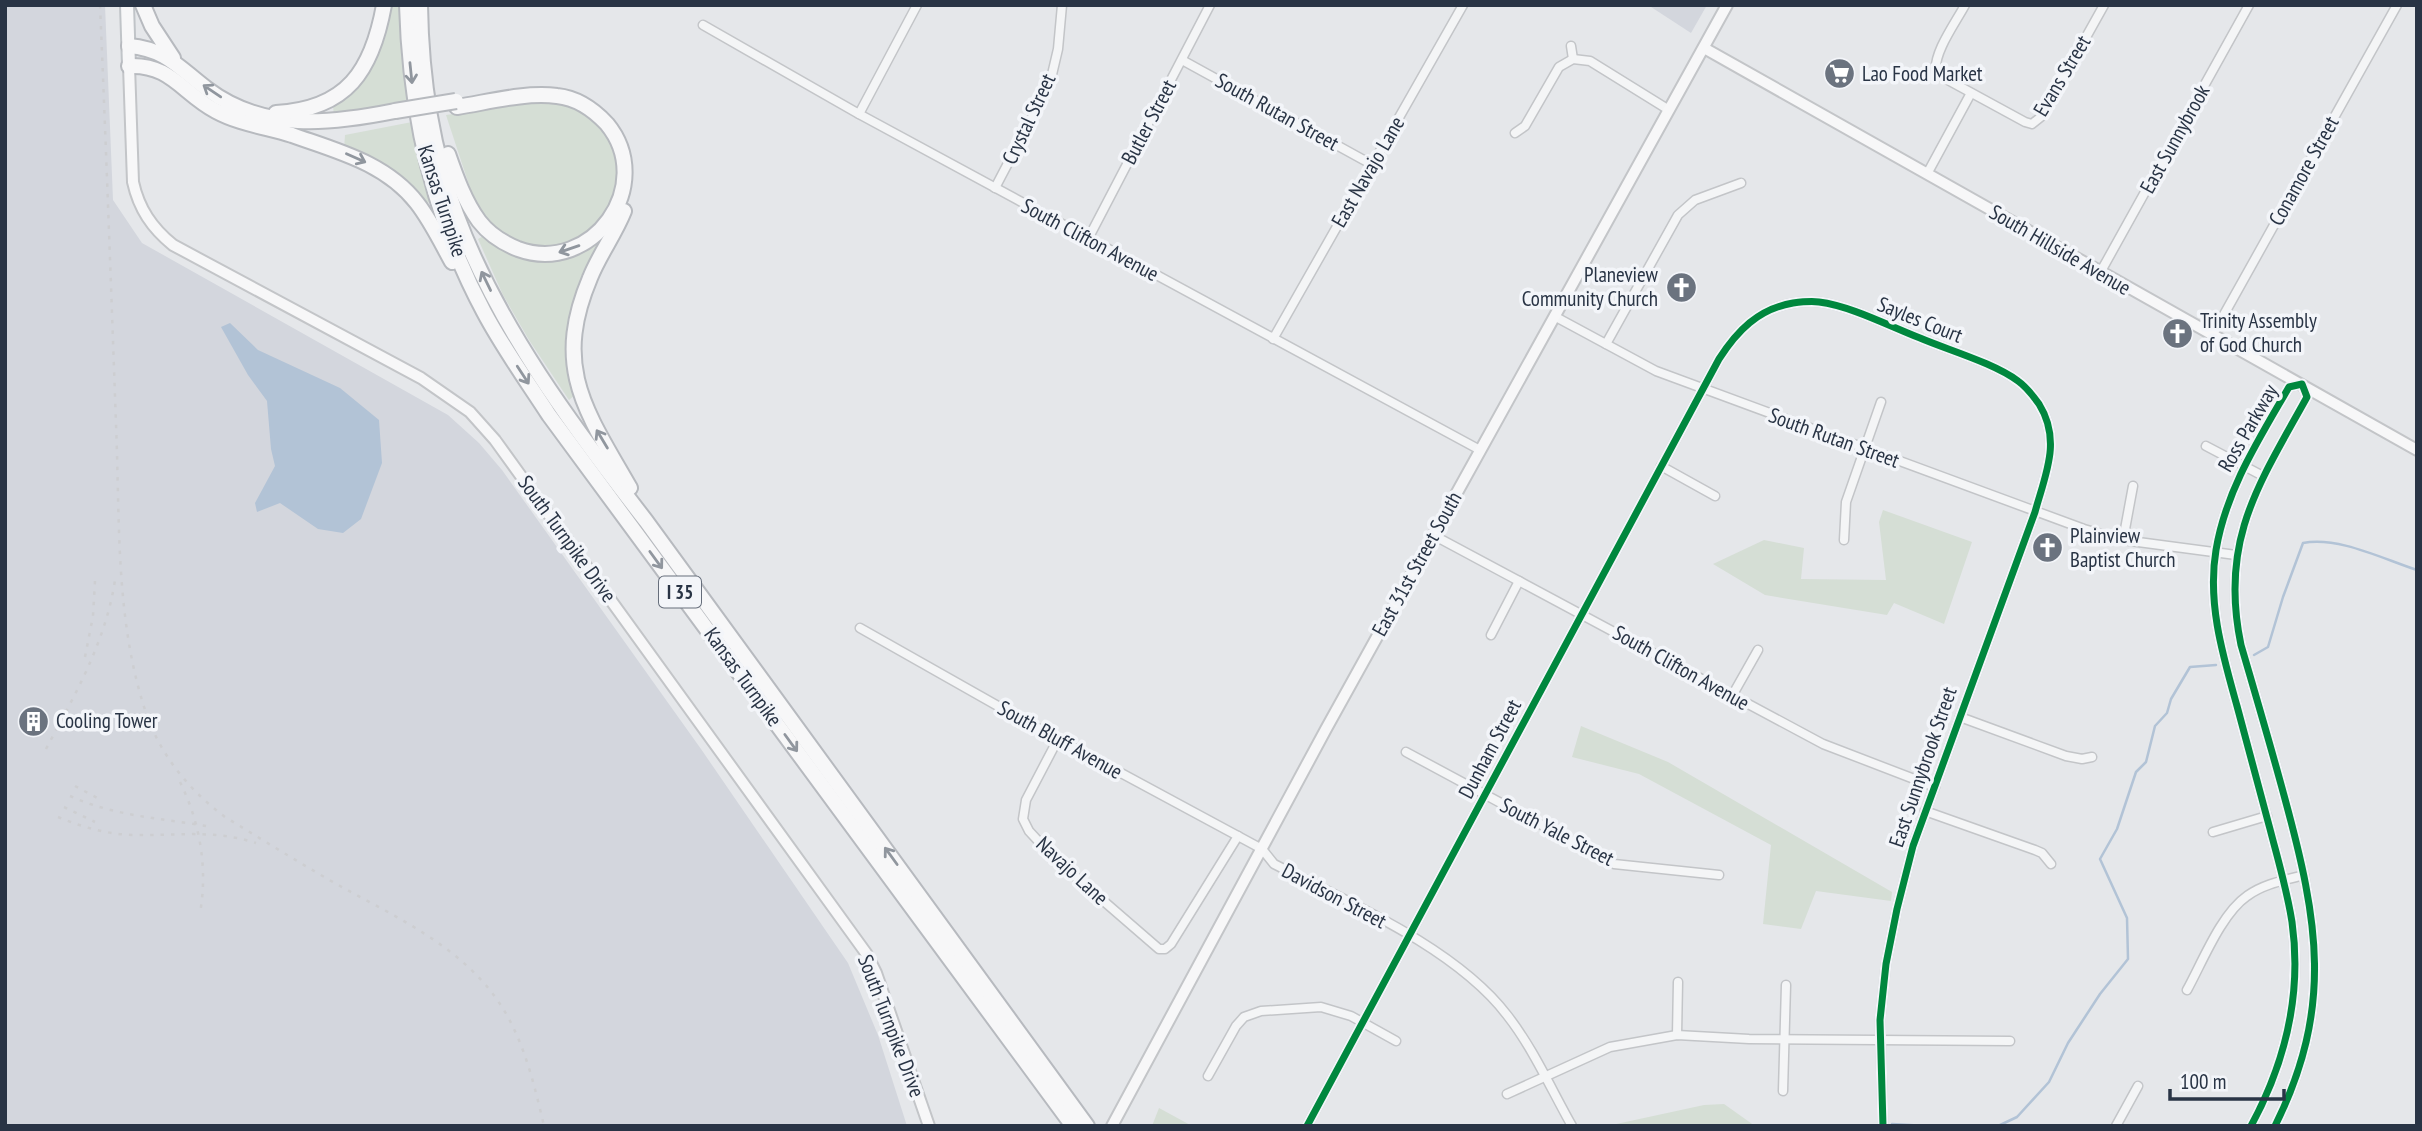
<svg xmlns="http://www.w3.org/2000/svg" width="2422" height="1131" viewBox="0 0 2422 1131" font-family="'PT Sans Narrow',sans-serif">
	<rect width="100%" height="100%" fill="#e5e7ea"/>
	<g fill="#d3d6dd">
		<polygon points="5,5 105,5 113,200 142,243 448,415 479,443 502,470 701,749 848,963 878,1035 907,1126 5,1126"/>
		<polygon points="1648,5 1707,5 1691,33"/>
	</g>
	<g fill="#d5ded5">
		<path d="M390 5H401V52L410 107 334 117 333 105C374 81 381 49 390 5Z"/>
		<polygon points="535,102 555,102 582,111 603,128 617,154 619,188 601,226 566,247 531,248 504,236 490,224 472,194 446,115"/>
		<polygon points="412,122 431,202 423,204 344,149 345,135"/>
		<path d="M485 235C521 261 556 272 596 244L600 248 585 278 575 395 569 400 529 340 503 295 478 239Z"/>
		<polygon points="1883,510 1972,542 1944,624 1894,603 1887,615 1765,595 1713,564 1764,540 1804,548 1801,579 1886,580 1879,522"/>
		<polygon points="1581,726 1668,762 1892,892 1891,901 1816,891 1801,929 1763,924 1771,845 1639,774 1572,757"/>
		<polygon points="1724,1104 1755,1126 1607,1126 1704,1105"/>
		<polygon points="1159,1108 1192,1126 1152,1126"/>
	</g>
	<polygon fill="#b2c3d6" points="230,323 258,350 340,388 379,420 382,463 361,519 343,533 318,529 280,503 257,512 255,503 275,466 271,449 267,401 248,375 221,327"/>
	<g fill="none" stroke-linecap="round" stroke-linejoin="round">
		<g stroke="#b2c3d6" stroke-width="2.5">
			<path d="M2254 655 2268 647 2283 597 2303 543C2338 536 2383 559 2417 570"/>
			<polyline points="1892,1124 1927,1126"/>
			<polyline points="1998,1126 2017,1117 2049,1082 2068,1043 2100,994 2128,959 2127,918 2100,859 2117,829 2136,772 2146,762 2155,726 2167,713 2171,699 2190,667 2216,665"/>
		</g>
		<defs>
			<g id="street">
				<path d="M1965 5C1956 22 1933 53 1936 72L1946 79 2025 122 2032 124 2042 116 2104 5"/>
				<polyline points="703,25 859,114 1480,450"/>
				<polyline points="1571,46 1573,59"/>
				<polyline points="1182,60 1371,164"/>
				<polyline points="859,114 917,5"/>
				<polyline points="1515,133 1525,126 1559,67 1573,59 1590,61 1669,110"/>
				<polyline points="1927,174 1971,93"/>
				<polyline points="995,188 1050,83 1058,49 1062,5"/>
				<polyline points="1088,239 1210,5"/>
				<polyline points="2100,273 2249,5"/>
				<polyline points="1554,316 1656,371 2084,529 2123,540 2236,555"/>
				<polyline points="2212,336 2397,5"/>
				<polyline points="1273,339 1463,5"/>
				<polyline points="1606,344 1678,215 1695,200 1741,183"/>
				<polyline points="2206,446 2263,476"/>
				<polyline points="1661,466 1715,496"/>
				<polyline points="1433,535 1823,744 1935,787"/>
				<polyline points="1844,540 1846,502 1881,402"/>
				<polyline points="2123,540 2133,486"/>
				<path d="M860 628 1019 718 1262 849 1274 864C1348 902 1456 948 1507 1015 1533 1048 1551 1089 1572 1126"/>
				<polyline points="1491,635 1519,581"/>
				<polyline points="1732,696 1758,650"/>
				<polyline points="1960,717 2066,756 2082,759 2092,757"/>
				<polyline points="1058,739 1026,800 1023,819 1029,831 1055,859 1159,949 1165,949 1171,944 1238,836"/>
				<polyline points="1406,752 1614,864 1719,875"/>
				<polyline points="1925,811 2035,850 2042,853 2051,864"/>
				<polyline points="2213,832 2267,816"/>
				<path d="M2187 990C2202 963 2221 914 2247 896 2263 884 2285 880 2304 875"/>
				<polyline points="1677,1035 1678,982"/>
				<polyline points="1208,1076 1236,1026 1244,1017 1261,1011 1321,1007 1351,1016 1396,1041"/>
				<polyline points="1783,1091 1786,985"/>
				<polyline points="1507,1094 1610,1047 1677,1035 1749,1039 2010,1041"/>
				<path d="M1307 1126 1719 359C1737 331 1758 309 1793 303 1801 302 1811 301 1819 302 1851 306 1889 326 1920 338 1948 350 1994 363 2018 381 2025 386 2034 397 2039 404 2062 441 2045 475 2035 512L1913 846 1897 909 1886 964 1880 1020 1883 1126"/>
				<polyline points="2116,1126 2138,1086"/>
				<path d="M2251 1126C2285 1063 2302 993 2292 922 2287 890 2278 860 2270 829 2259 788 2248 747 2237 706 2223 656 2207 603 2216 550 2226 490 2259 439 2289 387L2302 384 2307 397C2259 484 2219 540 2241 645 2256 696 2271 747 2285 799 2318 921 2334 1007 2275 1126"/>
			</g>
			<g id="secondary">
				<polyline points="1704,48 2417,450"/>
				<path d="M129 66 133 182C139 209 152 228 173 245L421 378 470 412 495 440 526 483 866 953 876 973 929 1126"/>
				<polyline points="1112,1126 1326,729 1727,5"/>
			</g>
			<polyline id="primary" points="127,5 129,66"/>
			<g id="highway">
				<polyline points="143,5 152,26 173,58"/>
				<path d="M407 5C410 112 433 217 484 312 503 348 527 381 549 415L1073 1126"/>
				<path d="M420 5C421 75 432 149 456 214 498 327 573 427 646 521L1087 1126"/>
				<path d="M129 46C166 49 179 68 207 89 264 132 330 124 395 111"/>
				<path d="M129 66C171 64 182 93 216 111 240 124 267 127 292 135 337 151 386 163 417 203 431 221 441 242 452 262"/>
				<path d="M276 113C347 109 372 71 384 5"/>
				<path d="M448 154C456 177 465 202 479 221 489 234 503 243 518 249 592 276 657 185 607 124 594 110 577 98 557 96 525 92 489 102 457 107"/>
				<path d="M624 211C615 234 599 255 590 278 552 368 586 411 630 488"/>
			</g>
		</defs>
		<use href="#street" stroke="#c3c5c8" stroke-width="11"/>
		<use href="#secondary" stroke="#c3c5c8" stroke-width="14"/>
		<use href="#primary" stroke="#c0c4c8" stroke-width="16"/>
		<use href="#highway" stroke="#b7babf" stroke-width="18"/>
		<use href="#street" stroke="#f4f5f6" stroke-width="8"/>
		<use href="#secondary" stroke="#f7f7f8" stroke-width="10"/>
		<use href="#primary" stroke="#f7f7f8" stroke-width="12"/>
		<use href="#highway" stroke="#f7f7f8" stroke-width="14"/>
		<g stroke="#cdced1" stroke-width="2.5" stroke-dasharray="3.5 7" stroke-linecap="butt">
			<path d="M100 5C106 145 111 285 116 424 120 521 115 620 146 713 161 756 189 790 225 817 263 840 301 864 340 886 396 917 460 946 498 1001 523 1037 534 1083 544 1126"/>
			<polyline points="85,657 93,616 95,581"/>
			<path d="M46 749C75 695 106 641 115 580"/>
			<path d="M180 782C200 822 208 869 200 913"/>
			<polyline points="75,786 101,800"/>
			<path d="M70 796C114 816 159 818 206 826"/>
			<polyline points="64,807 95,822"/>
			<path d="M58 817C82 827 106 834 132 835 175 836 213 829 256 843"/>
		</g>
		<defs>
			<polyline id="highway-bridge" points="395,111 456,101"/>
		</defs>
		<use href="#highway-bridge" stroke="#b7babf" stroke-width="18" stroke-linecap="butt"/>
		<use href="#highway-bridge" stroke="#f7f7f8" stroke-width="14"/>
		<defs>
			<g id="cycleway">
				<path d="M1307 1126 1719 359C1737 331 1758 309 1793 303 1801 302 1811 301 1819 302 1851 306 1889 326 1920 338 1948 350 1994 363 2018 381 2025 386 2034 397 2039 404 2062 441 2045 475 2035 512L1913 846 1897 909 1886 964 1880 1020 1883 1126"/>
				<path d="M2251 1126C2285 1063 2302 993 2292 922 2287 890 2278 860 2270 829 2259 788 2248 747 2237 706 2223 656 2207 603 2216 550 2226 490 2259 439 2289 387L2302 384 2307 397C2259 484 2219 540 2241 645 2256 696 2271 747 2285 799 2318 921 2334 1007 2275 1126"/>
			</g>
		</defs>
		<use href="#cycleway" stroke="#f3f5f9" stroke-width="11"/>
		<use href="#cycleway" stroke="#00873e" stroke-width="7"/>
	</g>
	<defs><path id="oneway-shaft" d="M-6 0H5M1.5-3L5.5 0L1.5 3" fill="none" stroke-width="1.6" stroke-linecap="round" stroke-linejoin="round" transform="scale(1.75)"/></defs>
	<g stroke="#90969e">
		<use href="#oneway-shaft" transform="translate(411 73) rotate(84)"/>
		<use href="#oneway-shaft" transform="translate(212 91) rotate(-146)"/>
		<use href="#oneway-shaft" transform="translate(356 158) rotate(24)"/>
		<use href="#oneway-shaft" transform="translate(569 249) rotate(161)"/>
		<use href="#oneway-shaft" transform="translate(486 281) rotate(-116)"/>
		<use href="#oneway-shaft" transform="translate(523 375) rotate(57)"/>
		<use href="#oneway-shaft" transform="translate(602 439) rotate(-121)"/>
		<use href="#oneway-shaft" transform="translate(656 560) rotate(54)"/>
		<use href="#oneway-shaft" transform="translate(791 743) rotate(54)"/>
		<use href="#oneway-shaft" transform="translate(891 856) rotate(-126)"/>
	</g>
	<defs>
		<symbol id="supermarket-disc" viewBox="-11 -11 22 22"><circle r="9.5" fill="#6b737f" stroke="#f3f5f9"/><path d="M-6-5.5h2.5l.6 2H6L4.5 2H-2.5L-4.4-4H-6ZM-1.5 3.2a1.3 1.3 0 1 0 .1 0ZM3 3.2a1.3 1.3 0 1 0 .1 0Z" fill="#fff"/></symbol>
		<symbol id="church-disc" viewBox="-11 -11 22 22"><circle r="9.5" fill="#6b737f" stroke="#f3f5f9"/><path d="M-1.2-6h2.4v3.5h3.3v2.4h-3.3V6h-2.4V-.1h-3.3v-2.4h3.3Z" fill="#fff"/></symbol>
		<symbol id="building-disc" viewBox="-11 -11 22 22"><circle r="9.5" fill="#6b737f" stroke="#f3f5f9"/><path d="M-4-6H4V6H1V3H-1V6H-4ZM-2.5-4.3h1.7v1.8h-1.7ZM.8-4.3h1.7v1.8H.8ZM-2.5-1h1.7V.8h-1.7ZM.8-1h1.7V.8H.8Z" fill="#fff"/></symbol>
	</defs>
	<g fill-rule="evenodd">
		<use href="#supermarket-disc" x="1822" y="56" width="35" height="35"/>
		<use href="#church-disc" x="1664" y="270" width="35" height="35"/>
		<use href="#church-disc" x="2160" y="316" width="35" height="35"/>
		<use href="#church-disc" x="2030" y="530" width="35" height="35"/>
		<use href="#building-disc" x="16" y="704" width="35" height="35"/>
	</g>
	<g text-anchor="middle" stroke-width="7" stroke-linejoin="round" paint-order="stroke">
		<rect fill="#f3f5f9" stroke="#666e7b" stroke-width="2" x="659" y="576.5" width="42" height="31" rx="5"/>
		<g font-size="19" font-weight="bold" fill="#293445">
			<text x="680" y="599">I 35</text>
		</g>
		<g font-size="21" fill="#293445" stroke="#f3f5f9" text-anchor="start">
			<text x="1862" y="81">Lao Food Market</text>
			<text x="1658" y="282" text-anchor="end">Planeview<tspan x="1658" dy="24">Community Church</tspan></text>
			<text x="2200" y="328">Trinity Assembly<tspan x="2200" dy="24">of God Church</tspan></text>
			<text x="2070" y="543">Plainview<tspan x="2070" dy="24">Baptist Church</tspan></text>
			<text x="56" y="728">Cooling Tower</text>
		</g>
		<g font-size="21" fill="#293445" stroke="#f3f5f9">
			<text transform="translate(2062 76) rotate(-59)" y="7">Evans Street</text>
			<text transform="translate(1277 112) rotate(29)" y="7">South Rutan Street</text>
			<text transform="translate(1029 119) rotate(-65)" y="7">Crystal Street</text>
			<text transform="translate(1149 122) rotate(-62)" y="7">Butler Street</text>
			<text transform="translate(2175 139) rotate(-61)" y="7">East Sunnybrook</text>
			<text transform="translate(2304 171) rotate(-61)" y="7">Conamore Street</text>
			<text transform="translate(1368 172) rotate(-60)" y="7">East Navajo Lane</text>
			<text transform="translate(442 201) rotate(72)" y="7">Kansas Turnpike</text>
			<text transform="translate(1090 240) rotate(28)" y="7">South Clifton Avenue</text>
			<text transform="translate(2060 250) rotate(30)" y="7">South Hillside Avenue</text>
			<text transform="translate(1920 320) rotate(22)" y="7">Sayles Court</text>
			<text transform="translate(2248 428) rotate(-60)" y="7">Ross Parkway</text>
			<text transform="translate(1834 438) rotate(20)" y="7">South Rutan Street</text>
			<text transform="translate(567 539) rotate(54)" y="7">South Turnpike Drive</text>
			<text transform="translate(1417 564) rotate(-61)" y="7">East 31st Street South</text>
			<text transform="translate(1681 668) rotate(29)" y="7">South Clifton Avenue</text>
			<text transform="translate(743 677) rotate(54)" y="7">Kansas Turnpike</text>
			<text transform="translate(1060 740) rotate(29)" y="7">South Bluff Avenue</text>
			<text transform="translate(1490 749) rotate(-62)" y="7">Dunham Street</text>
			<text transform="translate(1923 767) rotate(-71)" y="7">East Sunnybrook Street</text>
			<text transform="translate(1557 832) rotate(27)" y="7">South Yale Street</text>
			<text transform="translate(1072 871) rotate(43)" y="7">Navajo Lane</text>
			<text transform="translate(1334 896) rotate(28)" y="7">Davidson Street</text>
			<text transform="translate(891 1026) rotate(69)" y="7">South Turnpike Drive</text>
		</g>
	</g>
	<rect width="2422" height="1131" fill="none" stroke="#293445" stroke-width="14"/>
	<path d="M2170 1089v10h114v-10" fill="none" stroke="#293445" stroke-width="3.5"/>
	<text x="2180" y="1089" font-size="21" fill="#293445" stroke="#f3f5f9" stroke-width="5" paint-order="stroke">100 m</text>
</svg>
